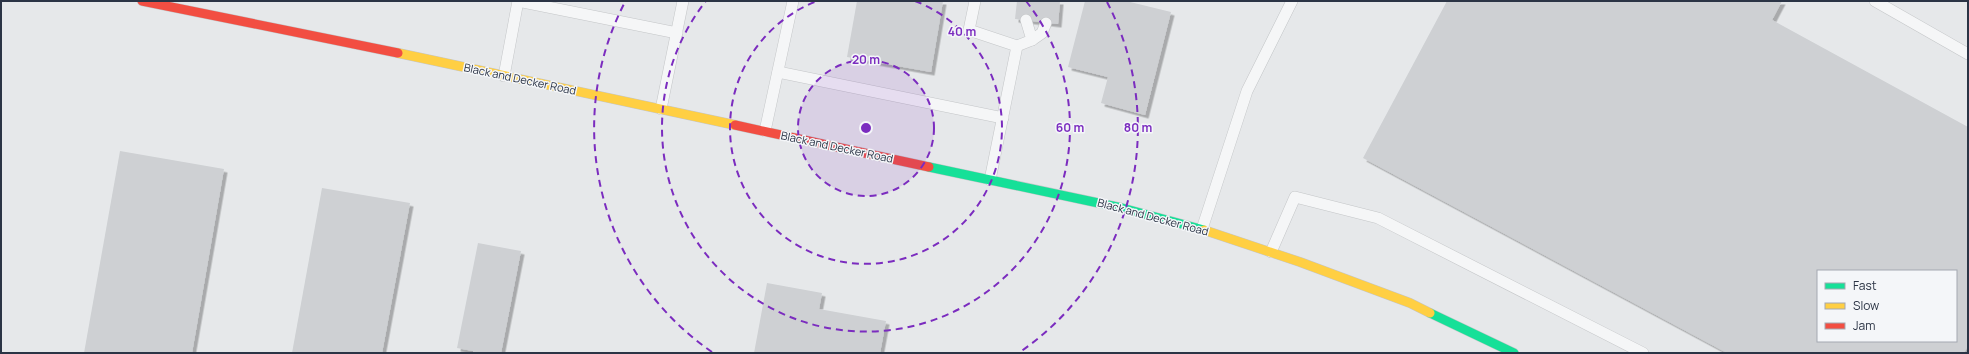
<svg xmlns="http://www.w3.org/2000/svg" width="1969" height="354" viewBox="0 0 1969 354" font-family="Manrope,sans-serif">
	<defs>
		<filter id="shadow"><feDropShadow dx="3.5" dy="3.5" stdDeviation="0" flood-color="#0004"/></filter>
	</defs>
	<rect width="100%" height="100%" fill="#e6e8ea"/>
	<g fill="#ced0d3" fill-rule="evenodd" filter="url(#shadow)">
		<polygon points="857,1 943,1 931,72 847,57"/>
		<polygon points="1017,1 1060,1 1058,24 1015,19"/>
		<polygon points="1085,1 1126,1 1171,12 1145,115 1101,103 1108,77 1068,67"/>
		<path d="M1447 1H1782L1772 20 1968 127V346L1964 353H1727L1363 158ZM1818 271H1956V341H1818Z"/>
		<polygon points="120,151 224,169 192,353 84,353"/>
		<polygon points="322,188 410,203 382,353 292,353"/>
		<polygon points="478,243 521,251 501,353 473,353 473,351 457,348"/>
		<polygon points="767,283 822,293 819,309 886,321 880,353 754,353"/>
	</g>
	<g fill="none" stroke-linecap="round" stroke-linejoin="round">
		<defs>
			<g id="lane">
				<polyline points="518,1 677,33"/>
				<polyline points="975,1 969,30 1017,46 990,180"/>
				<polyline points="1875,1 1968,54"/>
				<polyline points="1032,40 1042,33 1046,23"/>
				<polyline points="1017,46 1032,40 1026,20"/>
				<polyline points="778,72 1003,118"/>
				<polyline points="504,76 518,1"/>
				<polyline points="661,109 683,1"/>
				<polyline points="765,131 793,1"/>
				<polyline points="1202,229 1247,91 1292,1"/>
				<polyline points="1271,252 1295,197 1378,218 1643,353"/>
			</g>
			<g id="fast">
				<polyline points="929,167 1122,208 1204,230"/>
				<polyline points="1430,313 1514,353"/>
			</g>
			<g id="slow">
				<polyline points="398,53 735,125"/>
				<polyline points="1204,230 1300,262 1410,303 1430,313"/>
			</g>
			<g id="jam">
				<polyline points="142,1 398,53"/>
				<polyline points="735,125 929,167"/>
			</g>
		</defs>
		<use href="#lane" stroke="#c4c6c8" stroke-width="12"/>
		<use href="#fast" stroke="#c4c6c8" stroke-width="10"/>
		<use href="#slow" stroke="#c4c6c8" stroke-width="10"/>
		<use href="#jam" stroke="#c4c6c8" stroke-width="10"/>
		<use href="#lane" stroke="#f5f6f7" stroke-width="11"/>
		<use href="#fast" stroke="#16e098" stroke-width="9"/>
		<use href="#slow" stroke="#ffcf43" stroke-width="9"/>
		<use href="#jam" stroke="#f24e42" stroke-width="9"/>
	</g>
	<circle cx="866" cy="128" r="68" fill="#7b2cbf" fill-opacity=".12"/>
	<g fill="none" stroke="#7b2cbf" stroke-width="2" stroke-dasharray="7 5">
		<circle cx="866" cy="128" r="68"/>
		<path d="M915 1A136 136 0 1 1 817 1"/>
		<path d="M1026 1A204 204 0 1 1 706 1"/>
		<path d="M712 352A272 272 0 0 1 625 2M1107 2A272 272 0 0 1 1020 352"/>
	</g>
	<g text-anchor="middle" stroke-width="3" stroke-linejoin="round" paint-order="stroke">
		<g font-size="11" fill="#2b3445" stroke="#f4f6f9">
			<text transform="translate(520 79) rotate(12)" y="4">Black and Decker Road</text>
			<text transform="translate(837 147) rotate(12)" y="4">Black and Decker Road</text>
			<text transform="translate(1153 217) rotate(15)" y="4">Black and Decker Road</text>
		</g>
	</g>
	<circle cx="866" cy="128" r="6" fill="#7b2cbf" stroke="#f4f6f9" stroke-width="2"/>
	<g font-size="12" text-anchor="middle" font-weight="bold" fill="#7b2cbf" stroke="#f4f6f9" stroke-width="3" stroke-linejoin="round" paint-order="stroke">
		<text x="962" y="36">40 m</text>
		<text x="866" y="64">20 m</text>
		<text x="1070" y="132">60 m</text>
		<text x="1138" y="132">80 m</text>
	</g>
	<rect width="1969" height="354" fill="none" stroke="#2b3445" stroke-width="4"/>
	<rect x="1817" y="270" width="140" height="72" fill="#f4f6f9" stroke="#a4a8b1"/>
	<rect x="1825" y="283" width="20" height="6" fill="#16e098" stroke="#a4a8b1"/>
	<text x="1853" y="290" font-size="12" fill="#2b3445">Fast</text>
	<rect x="1825" y="303" width="20" height="6" fill="#ffcf43" stroke="#a4a8b1"/>
	<text x="1853" y="310" font-size="12" fill="#2b3445">Slow</text>
	<rect x="1825" y="323" width="20" height="6" fill="#f24e42" stroke="#a4a8b1"/>
	<text x="1853" y="330" font-size="12" fill="#2b3445">Jam</text>
</svg>
